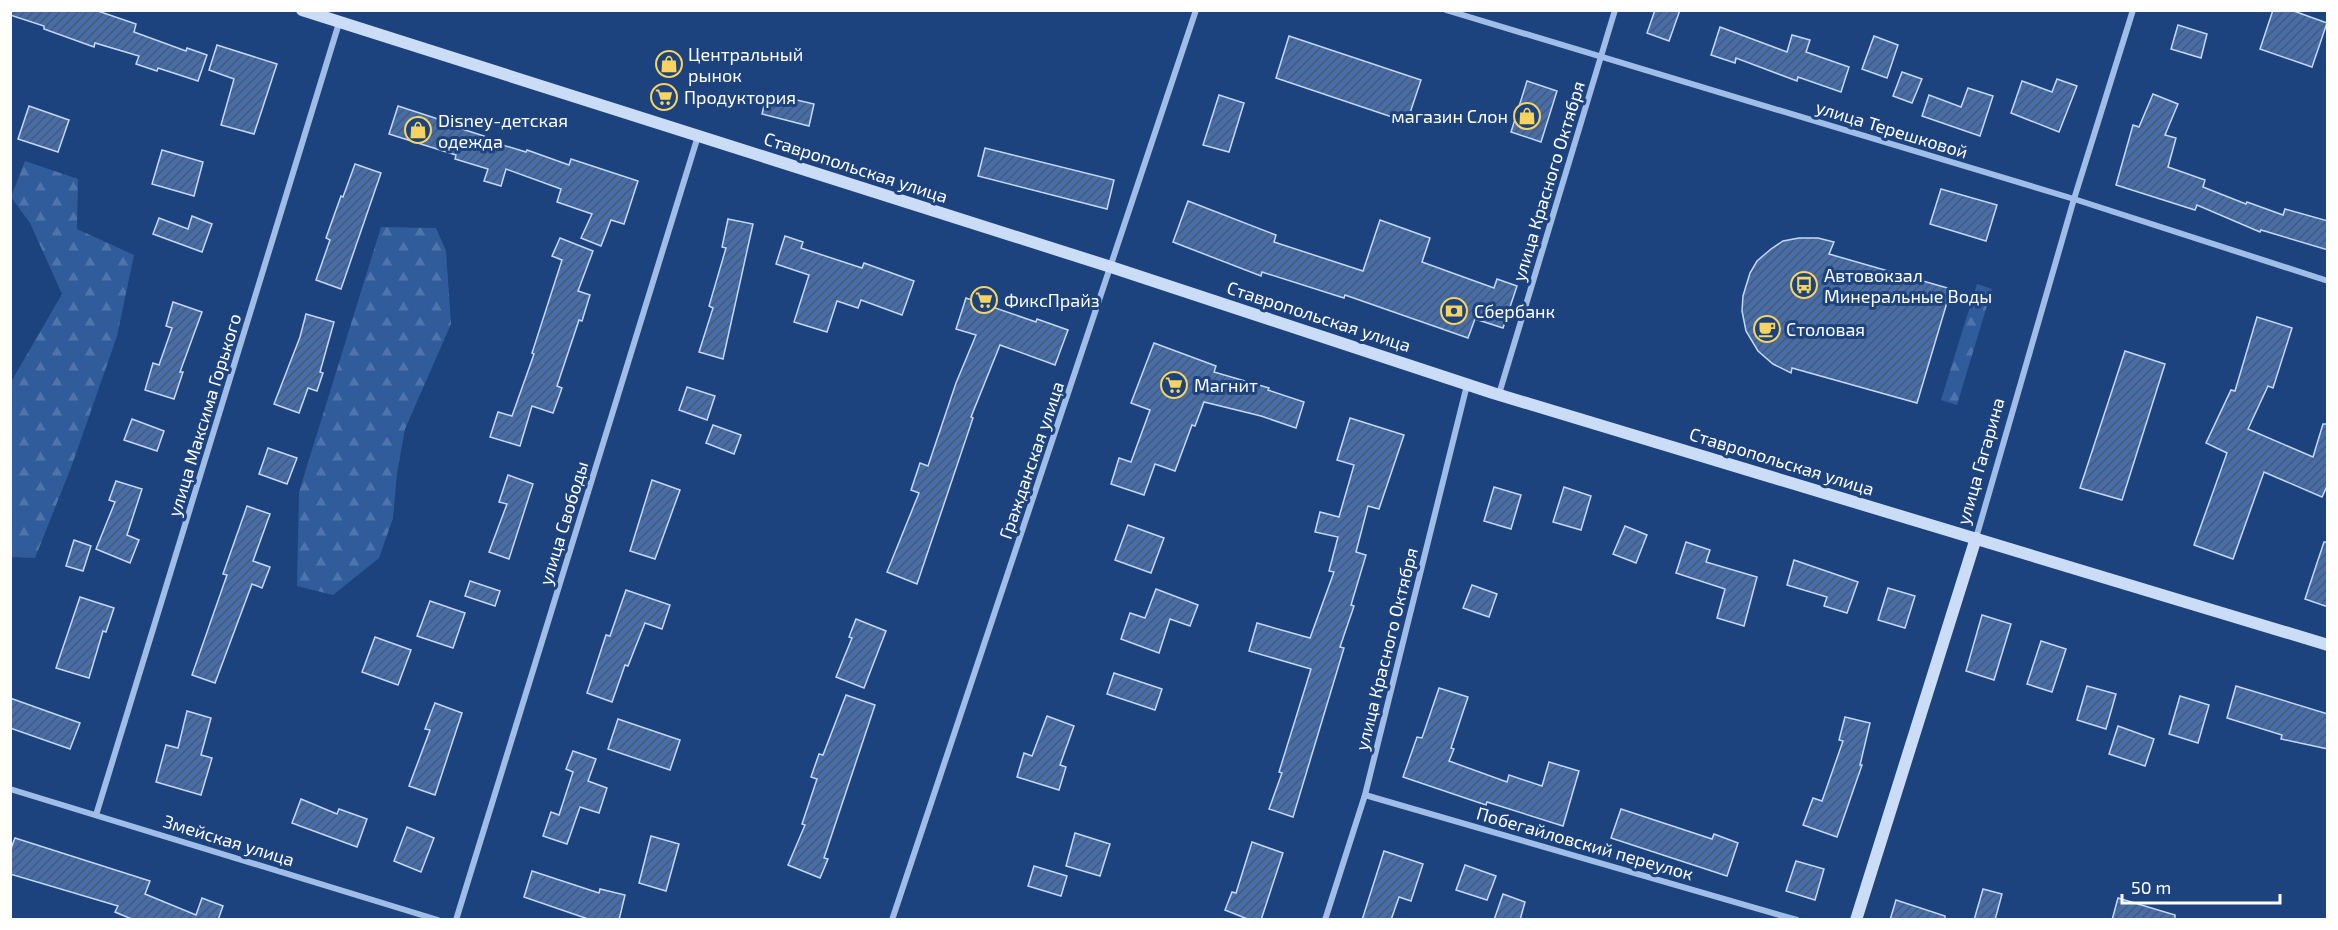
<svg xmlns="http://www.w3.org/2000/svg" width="2338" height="930" font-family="'Exo 2',sans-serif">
	<defs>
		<pattern id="forest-firs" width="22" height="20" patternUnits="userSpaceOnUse" patternTransform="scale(1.5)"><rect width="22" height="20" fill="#305c9c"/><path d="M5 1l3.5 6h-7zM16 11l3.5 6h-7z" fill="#4f74ab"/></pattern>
		<pattern id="building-hatch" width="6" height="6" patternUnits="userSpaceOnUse" patternTransform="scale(1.5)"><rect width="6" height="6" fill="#466da8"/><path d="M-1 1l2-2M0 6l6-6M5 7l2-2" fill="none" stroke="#4a5971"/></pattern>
	</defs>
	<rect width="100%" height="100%" fill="#1d437e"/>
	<g fill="url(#forest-firs)">
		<polygon points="25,161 78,179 77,229 134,255 117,336 72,465 35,558 11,557 11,382 62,294 30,223 11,197"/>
		<polygon points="381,227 436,228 446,251 451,324 405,429 397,473 393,518 379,558 333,595 297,586 299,492"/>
		<polygon points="1977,284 1992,289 1957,405 1941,400"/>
	</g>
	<g fill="url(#building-hatch)" stroke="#c4d8f6" stroke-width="1.5">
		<polygon points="10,10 95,10 136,24 134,32 186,51 187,48 207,55 198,81 158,68 157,71 136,64 139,56 95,43 94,47 44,29 44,26 10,15"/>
		<polygon points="1655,10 1680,10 1669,41 1647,33"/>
		<polygon points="2273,10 2291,10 2327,23 2312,67 2260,49"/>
		<polygon points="2178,25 2207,34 2201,58 2171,49"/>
		<polygon points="1720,27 1787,52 1792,35 1810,40 1806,52 1849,67 1841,92 1798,77 1797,81 1736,58 1735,63 1711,55"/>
		<polygon points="1289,36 1421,80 1407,122 1276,78"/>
		<polygon points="1874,36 1898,45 1887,78 1862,69"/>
		<polygon points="217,45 277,64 254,134 221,125 234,79 209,70"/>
		<polygon points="1902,72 1922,79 1912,103 1893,96"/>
		<polygon points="2057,79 2077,86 2059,132 2011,113 2022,81 2052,92"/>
		<polygon points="1527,81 1557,91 1541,142 1511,132"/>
		<polygon points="1968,88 1993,96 1980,136 1922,116 1929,95 1961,107"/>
		<polygon points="767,93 814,104 809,126 762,114"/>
		<polygon points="2153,94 2178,104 2165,135 2176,138 2168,167 2205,180 2203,187 2246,204 2247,202 2283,215 2285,209 2328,221 2328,250 2261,230 2260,232 2197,205 2195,210 2116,185 2133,125 2139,127"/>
		<polygon points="1219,95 1244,103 1229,152 1203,145"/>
		<polygon points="29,106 69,120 58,152 18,139"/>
		<polygon points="398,106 441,120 440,122 484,136 483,139 526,152 527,150 569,165 571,159 638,181 624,224 611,220 601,246 581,238 592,214 557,202 561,189 506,169 501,186 484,181 488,169 455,159 456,155 389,134"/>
		<polygon points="985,148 1114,180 1107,209 978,176"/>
		<polygon points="162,150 203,162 194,196 152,184"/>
		<polygon points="355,164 381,173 341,289 316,280 330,240 326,238 341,196 343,197"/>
		<polygon points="1941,189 1997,205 1986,241 1930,224"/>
		<polygon points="1188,201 1276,235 1274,242 1363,271 1380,220 1430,238 1422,262 1494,288 1497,279 1517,286 1503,328 1475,319 1468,338 1345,295 1344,298 1262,272 1261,276 1173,242"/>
		<polygon points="192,216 212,224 202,252 153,234 159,218 188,229"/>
		<polygon points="728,219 753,224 723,359 699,352 713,308 709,306 726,248 722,247"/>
		<polygon points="785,236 803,242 801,248 862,268 864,263 914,281 902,315 861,300 858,308 837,301 827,332 794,322 809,275 776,264"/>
		<polygon points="560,238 593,251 578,291 590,295 582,321 579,320 557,386 562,388 553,413 532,406 520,446 490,437 498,412 512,416 534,354 532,353 562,260 552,256"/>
		<polygon points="1799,238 1818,238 1834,242 1829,254 1951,289 1917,403 1792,368 1791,373 1773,364 1758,351 1746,331 1742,311 1743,296 1750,273 1757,261 1771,249 1783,241"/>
		<polygon points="966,298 1036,322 1037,319 1068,330 1055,365 1000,345 971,417 973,418 917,584 887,572 919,493 911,490 920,463 928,466 956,383 976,335 956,329"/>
		<polygon points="173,302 202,312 180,372 183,372 174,399 145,390 153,363 159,365 172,328 166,326"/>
		<polygon points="306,314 334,322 320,372 323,373 317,391 308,388 299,413 274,404 300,337"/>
		<polygon points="2257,317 2292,328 2273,388 2268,386 2248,429 2313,457 2323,424 2328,424 2328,484 2322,497 2264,472 2233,559 2194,545 2227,453 2206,443 2231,390 2235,391"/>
		<polygon points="1154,343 1216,366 1214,372 1269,388 1268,390 1304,402 1296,428 1261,416 1204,402 1195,426 1192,425 1175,471 1155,464 1144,495 1111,484 1119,458 1131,462 1150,410 1131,403"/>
		<polygon points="2125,351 2165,364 2122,500 2080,488"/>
		<polygon points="687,387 715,396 707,420 679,410"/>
		<polygon points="1350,418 1404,435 1379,509 1368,506 1356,552 1366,555 1351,605 1354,606 1340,647 1344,648 1293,817 1269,809 1282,773 1279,772 1311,669 1249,651 1257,623 1310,638 1334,572 1329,571 1338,537 1315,532 1320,512 1339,517 1354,465 1337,460"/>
		<polygon points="132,419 164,431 157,451 124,440"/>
		<polygon points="713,425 741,435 734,454 706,443"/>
		<polygon points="268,448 297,458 287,484 259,474"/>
		<polygon points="508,475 533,484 509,559 489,552 507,504 499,502"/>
		<polygon points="652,480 680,490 655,559 630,551"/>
		<polygon points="116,481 142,489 127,535 139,540 130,563 96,549 115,502 109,500"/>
		<polygon points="1494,487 1521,495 1511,529 1484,521"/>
		<polygon points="1564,487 1591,496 1581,530 1553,522"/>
		<polygon points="247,506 270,514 253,561 270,567 262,588 252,584 215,683 192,675 227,575 223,574"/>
		<polygon points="1128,525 1164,538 1151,573 1115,560"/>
		<polygon points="1625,526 1647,535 1636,563 1613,554"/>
		<polygon points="74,540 91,546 83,571 66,566"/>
		<polygon points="1686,542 1710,550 1706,562 1757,577 1744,626 1717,618 1725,589 1676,573"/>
		<polygon points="2324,542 2328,542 2328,607 2305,599"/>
		<polygon points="1794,560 1858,582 1847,613 1824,606 1827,597 1787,585"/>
		<polygon points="470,581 500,591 495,606 465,596"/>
		<polygon points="1472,585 1497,594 1489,617 1463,608"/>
		<polygon points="1888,588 1915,596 1905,628 1878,620"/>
		<polygon points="1156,589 1198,605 1190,626 1170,619 1159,653 1121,639 1130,613 1145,618"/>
		<polygon points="626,590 670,605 662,629 645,623 628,666 625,665 612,702 587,693 606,635 610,636"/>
		<polygon points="80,597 114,608 106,632 103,631 89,678 56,668"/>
		<polygon points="430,601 465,613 453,648 417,636"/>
		<polygon points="1982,615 2011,624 1994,680 1966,671"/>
		<polygon points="856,619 886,631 864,688 836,677 852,638 849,637"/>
		<polygon points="375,637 411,650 398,685 362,672"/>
		<polygon points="2041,641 2066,649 2052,692 2027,684"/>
		<polygon points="1114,673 1162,689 1155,710 1107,694"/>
		<polygon points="2087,686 2116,694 2106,729 2077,720"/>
		<polygon points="2236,686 2328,714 2328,749 2281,739 2282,735 2227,718"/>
		<polygon points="1439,688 1468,697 1451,748 1454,749 1449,761 1507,782 1509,775 1542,786 1549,762 1579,771 1563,826 1487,802 1486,805 1403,777 1417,737 1422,738"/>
		<polygon points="846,695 875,705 824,858 828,859 820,878 788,865 805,825 802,824 817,779 811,777 819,754 823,755"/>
		<polygon points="2180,696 2209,705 2198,743 2169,734"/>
		<polygon points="10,698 80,723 70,749 10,728"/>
		<polygon points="435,703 462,713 435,795 409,786 430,730 425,729"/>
		<polygon points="187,711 211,718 201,755 212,758 201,795 156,782 166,745 178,748"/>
		<polygon points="1047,716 1074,726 1060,765 1066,767 1059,790 1017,777 1024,753 1032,756"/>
		<polygon points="1845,717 1870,723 1860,765 1862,765 1837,837 1803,825 1813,798 1822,801 1843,741 1839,740"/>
		<polygon points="618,719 680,740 670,770 608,749"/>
		<polygon points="2118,726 2154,739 2145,766 2109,754"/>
		<polygon points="573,751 596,759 588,781 607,788 599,813 580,807 567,844 543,836 551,812 559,815 573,772 566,769"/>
		<polygon points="301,799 337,814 339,809 367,819 357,847 292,823"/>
		<polygon points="1621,809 1712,839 1714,834 1738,843 1727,876 1611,838"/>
		<polygon points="407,827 434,838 421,872 394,861"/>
		<polygon points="1075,833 1110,844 1100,876 1066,866"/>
		<polygon points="651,836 679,844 666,891 639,883"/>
		<polygon points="15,838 150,881 145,894 196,915 202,898 223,906 218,920 134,920 115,912 118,906 10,874 10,851"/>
		<polygon points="1252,842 1283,853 1261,920 1250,920 1225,910 1232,892 1236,893"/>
		<polygon points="1384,851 1423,864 1411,901 1399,897 1391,920 1362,920"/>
		<polygon points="1796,861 1824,869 1815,900 1786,891"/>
		<polygon points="1465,865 1496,876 1487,900 1456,890"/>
		<polygon points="1034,866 1067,876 1061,896 1028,886"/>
		<polygon points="532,871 599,893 600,889 625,895 619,920 591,920 524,897"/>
		<polygon points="1983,889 2002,894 1995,920 1974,920"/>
		<polygon points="1503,894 1525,902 1520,920 1494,920"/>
		<polygon points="2118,898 2175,915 2175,920 2112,920"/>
		<polygon points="1896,900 1945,916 1945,920 1890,920"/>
	</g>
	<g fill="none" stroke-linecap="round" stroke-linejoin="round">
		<g stroke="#a0bde8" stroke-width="6">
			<polyline points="1446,10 2074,199 2328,281"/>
			<polyline points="1499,394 1615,10"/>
			<polyline points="1976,538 2074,199 2133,10"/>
			<polyline points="10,789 438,920"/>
			<polyline points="1365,795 1797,920"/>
			<polyline points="96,815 339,23"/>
			<polyline points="456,920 698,136"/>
			<polyline points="892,920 1196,10"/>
			<polyline points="1325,920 1365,795 1467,385"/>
		</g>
		<g stroke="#cbdcf6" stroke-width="12">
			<polyline points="302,10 1111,267 1493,393 2328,645"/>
			<polyline points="1856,920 1976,538"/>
		</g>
	</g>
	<defs>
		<symbol id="shop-ring" viewBox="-11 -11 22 22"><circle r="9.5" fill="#1d437e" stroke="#f7d35f" stroke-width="1.5"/><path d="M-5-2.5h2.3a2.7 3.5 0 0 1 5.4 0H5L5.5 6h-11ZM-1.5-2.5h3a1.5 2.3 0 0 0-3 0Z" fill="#f7d35f"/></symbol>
		<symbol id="supermarket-ring" viewBox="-11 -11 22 22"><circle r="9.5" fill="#1d437e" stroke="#f7d35f" stroke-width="1.5"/><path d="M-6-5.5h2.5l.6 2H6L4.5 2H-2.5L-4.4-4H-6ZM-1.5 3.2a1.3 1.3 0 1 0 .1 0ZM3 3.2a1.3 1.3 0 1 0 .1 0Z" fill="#f7d35f"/></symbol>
		<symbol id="bus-ring" viewBox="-11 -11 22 22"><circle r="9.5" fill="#1d437e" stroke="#f7d35f" stroke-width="1.5"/><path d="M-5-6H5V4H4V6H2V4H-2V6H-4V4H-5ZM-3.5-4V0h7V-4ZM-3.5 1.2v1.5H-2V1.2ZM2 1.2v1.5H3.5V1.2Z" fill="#f7d35f"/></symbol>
		<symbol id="bank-ring" viewBox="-11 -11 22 22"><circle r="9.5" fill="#1d437e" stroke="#f7d35f" stroke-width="1.5"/><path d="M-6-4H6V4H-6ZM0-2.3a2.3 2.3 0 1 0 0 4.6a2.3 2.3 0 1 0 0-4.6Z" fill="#f7d35f"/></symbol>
		<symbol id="cafe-ring" viewBox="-11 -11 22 22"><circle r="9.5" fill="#1d437e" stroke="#f7d35f" stroke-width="1.5"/><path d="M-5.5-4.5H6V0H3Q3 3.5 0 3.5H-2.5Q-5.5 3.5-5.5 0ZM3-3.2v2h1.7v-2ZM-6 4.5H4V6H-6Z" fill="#f7d35f"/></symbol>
	</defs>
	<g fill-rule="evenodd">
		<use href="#shop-ring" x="654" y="49" width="30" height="30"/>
		<use href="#supermarket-ring" x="649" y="82" width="30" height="30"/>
		<use href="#shop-ring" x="1512" y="101" width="30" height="30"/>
		<use href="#shop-ring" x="403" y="115" width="30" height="30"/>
		<use href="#bus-ring" x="1789" y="270" width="30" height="30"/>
		<use href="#supermarket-ring" x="969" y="285" width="30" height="30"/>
		<use href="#bank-ring" x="1439" y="296" width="30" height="30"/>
		<use href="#cafe-ring" x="1752" y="314" width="30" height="30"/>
		<use href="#supermarket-ring" x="1159" y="370" width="30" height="30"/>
	</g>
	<g text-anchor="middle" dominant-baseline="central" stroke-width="6" stroke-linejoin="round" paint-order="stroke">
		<g font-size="18" fill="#fff" stroke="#1d437e" text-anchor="start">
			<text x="688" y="54">Центральный<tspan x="688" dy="21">рынок</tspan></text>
			<text x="684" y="97">Продуктория</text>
			<text x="1508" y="116" text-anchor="end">магазин Слон</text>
			<text x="438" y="120">Disney-детская<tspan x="438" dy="21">одежда</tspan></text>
			<text x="1824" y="275">Автовокзал<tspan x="1824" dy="21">Минеральные Воды</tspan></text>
			<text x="1004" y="300">ФиксПрайз</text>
			<text x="1474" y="311">Сбербанк</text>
			<text x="1786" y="329">Столовая</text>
			<text x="1194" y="385">Магнит</text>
		</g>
		<g font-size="18" fill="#fff" stroke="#1d437e">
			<text transform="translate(1892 129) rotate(17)">улица Терешковой</text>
			<text transform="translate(856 167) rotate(18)">Ставропольская улица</text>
			<text transform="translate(1548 181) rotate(-73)">улица Красного Октября</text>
			<text transform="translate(1319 316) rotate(18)">Ставропольская улица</text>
			<text transform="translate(204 415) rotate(-73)">улица Максима Горького</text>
			<text transform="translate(1031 460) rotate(-71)">Гражданская улица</text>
			<text transform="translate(1782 461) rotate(17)">Ставропольская улица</text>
			<text transform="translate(1980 461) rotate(-74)">улица Гагарина</text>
			<text transform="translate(563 523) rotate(-73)">улица Свободы</text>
			<text transform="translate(1386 649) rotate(-76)">улица Красного Октября</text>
			<text transform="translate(229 840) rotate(17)">Змейская улица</text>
			<text transform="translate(1585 843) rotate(16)">Побегайловский переулок</text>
		</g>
	</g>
	<rect width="2338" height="930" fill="none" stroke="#ffffff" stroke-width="24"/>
	<path d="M2122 894v9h158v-9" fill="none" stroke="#ffffff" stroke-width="3"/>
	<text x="2131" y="894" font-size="18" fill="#ffffff" stroke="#1d437e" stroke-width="4.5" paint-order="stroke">50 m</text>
</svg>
